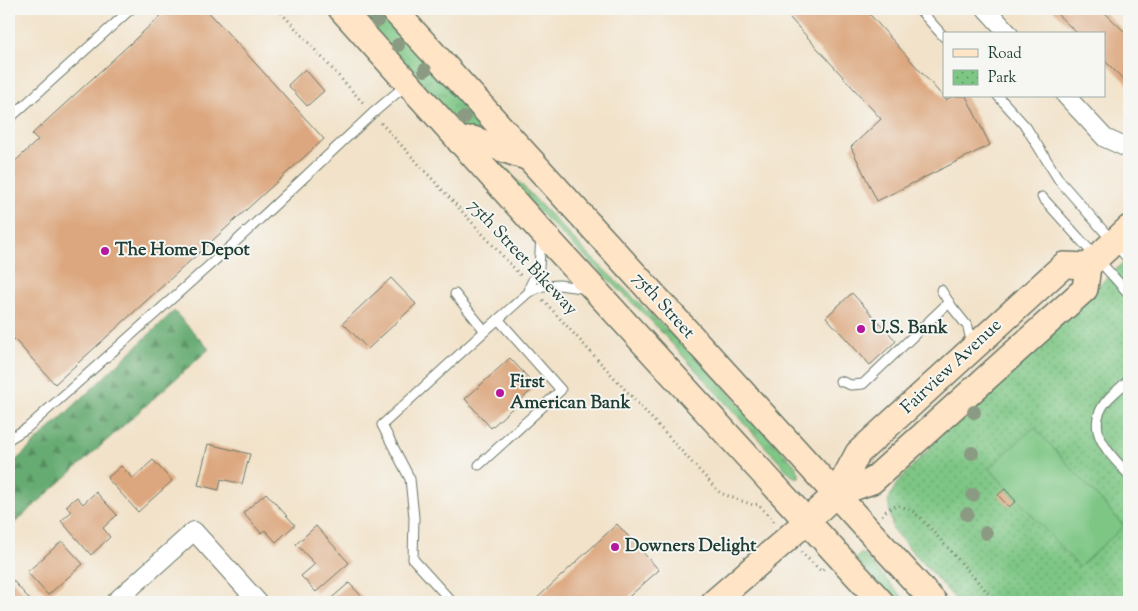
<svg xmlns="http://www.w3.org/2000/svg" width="1138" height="611" font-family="'Sorts Mill Goudy',serif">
	<defs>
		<pattern id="grass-tufts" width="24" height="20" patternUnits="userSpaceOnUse" patternTransform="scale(1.25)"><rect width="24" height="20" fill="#7dc684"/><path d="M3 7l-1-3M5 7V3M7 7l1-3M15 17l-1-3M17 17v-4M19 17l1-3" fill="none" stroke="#66a26d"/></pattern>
		<pattern id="forest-firs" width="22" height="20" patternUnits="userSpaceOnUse" patternTransform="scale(1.25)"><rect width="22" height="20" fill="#66ab72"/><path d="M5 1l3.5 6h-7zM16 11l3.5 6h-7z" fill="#538c5e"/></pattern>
		<pattern id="park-dots" width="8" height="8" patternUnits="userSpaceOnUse" patternTransform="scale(1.25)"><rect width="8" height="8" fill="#7dc684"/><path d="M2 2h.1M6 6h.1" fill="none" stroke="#66a26d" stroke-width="1.8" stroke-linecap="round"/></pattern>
	</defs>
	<rect width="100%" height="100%" fill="#f6f6f2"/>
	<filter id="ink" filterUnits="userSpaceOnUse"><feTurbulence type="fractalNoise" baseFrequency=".02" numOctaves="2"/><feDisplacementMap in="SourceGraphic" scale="10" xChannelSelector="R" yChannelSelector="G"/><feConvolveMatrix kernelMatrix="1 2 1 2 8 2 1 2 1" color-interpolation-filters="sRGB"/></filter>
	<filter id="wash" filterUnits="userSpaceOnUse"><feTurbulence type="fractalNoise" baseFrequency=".0096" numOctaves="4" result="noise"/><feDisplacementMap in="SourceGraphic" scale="20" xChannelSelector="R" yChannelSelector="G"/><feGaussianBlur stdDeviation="1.12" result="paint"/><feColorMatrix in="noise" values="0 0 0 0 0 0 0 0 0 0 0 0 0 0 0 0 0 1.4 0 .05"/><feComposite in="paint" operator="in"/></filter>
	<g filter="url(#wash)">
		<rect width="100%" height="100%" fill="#f2e2c9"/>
		<g fill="url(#grass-tufts)" stroke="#4e825c">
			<polygon points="354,9 380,9 497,136 462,128"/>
			<polygon points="483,150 491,153 591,257 706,367 794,464 799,473 799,477 796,478 791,475 652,322 540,213"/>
			<polygon points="862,553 907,602 894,602 855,559"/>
		</g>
		<polygon fill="url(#forest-firs)" stroke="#427453" points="174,311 209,349 9,528 9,467"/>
		<polygon fill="url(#park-dots)" stroke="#4e825c" points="1129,257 1129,602 958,602 893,530 888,501 891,494 897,483 948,428"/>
		<polygon fill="#7dc684" stroke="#4e825c" points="1034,427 1124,526 1079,567 989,468"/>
		<g id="blocks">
			<g fill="#dca77f">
				<polygon points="168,9 206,9 324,139 55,384 14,339 9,344 9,167 38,140 32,134"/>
				<polygon points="782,9 865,9 946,100 953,96 966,96 990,145 877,201 851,147 881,119"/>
				<polygon points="1052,9 1101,9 1129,36 1129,85 1104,60 1104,34 1078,34"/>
				<polygon points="305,69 324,91 307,106 288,85"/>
				<polygon points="391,278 416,304 368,349 343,323"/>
				<polygon points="852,293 896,341 870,365 826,317"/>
				<polygon points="510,358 536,386 491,428 465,399"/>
				<polygon points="208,444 250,454 242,484 221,479 219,490 198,485"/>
				<polygon points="153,460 172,481 138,512 107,478 121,466 133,478"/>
				<polygon points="1005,489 1016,501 1009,507 998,495"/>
				<polygon points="96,492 117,515 103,528 110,537 91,555 61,521 71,512 66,506 77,497 83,504"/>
				<polygon points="266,493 295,525 276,542 265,530 261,533 243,513"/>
				<polygon points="617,524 659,570 623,602 592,602 590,600 588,602 533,602"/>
				<polygon points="316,526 349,563 316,592 301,576 315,564 296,544"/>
				<polygon points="62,541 83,564 48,595 27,572"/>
				<polygon points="9,576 32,602 9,602"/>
				<polygon points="349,583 367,602 327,602"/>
			</g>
		</g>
	</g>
	<g filter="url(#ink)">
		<use href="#blocks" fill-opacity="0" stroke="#697768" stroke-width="1"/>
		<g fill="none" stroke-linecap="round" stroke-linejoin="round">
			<defs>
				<g id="lane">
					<polyline points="919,9 944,37"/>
					<polyline points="998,96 1026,127 1059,180 1129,260"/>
					<polyline points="9,119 131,9"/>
					<polyline points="1042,197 1129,294"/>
					<polyline points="941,290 952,307 968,327 972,346"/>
					<polyline points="529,292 530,286 539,267 541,237"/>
					<polyline points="455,294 485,331"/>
					<path d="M1129,380C1122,386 1115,392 1109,398C1081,428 1109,453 1129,475"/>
					<polyline points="840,381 851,385 863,384 949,302"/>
					<polyline points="9,439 27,428 230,247 373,113 406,85"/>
					<polyline points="479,465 561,390 498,319"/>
					<polyline points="452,602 413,559 414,517 410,479 382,425 485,331 529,292 543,286 559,285 588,289"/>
				</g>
				<g id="street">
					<polyline points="986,9 1009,34"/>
					<polyline points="1066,96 1105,138 1127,148 1129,147"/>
					<polyline points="115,602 194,531 258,602"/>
				</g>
				<g id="secondary">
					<polyline points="341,9 541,231 881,602"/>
					<polyline points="393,9 934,602"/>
					<polyline points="460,142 473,139 526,157"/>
					<polyline points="836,494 872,481 1085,289 1088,266 1129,228"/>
					<polyline points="714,602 788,538 836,494 858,453 1064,265 1088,266"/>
				</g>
			</defs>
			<use href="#lane" stroke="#697768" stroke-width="11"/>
			<use href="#street" stroke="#697768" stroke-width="20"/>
			<use href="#secondary" stroke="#697768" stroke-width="28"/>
			<g stroke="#697768" stroke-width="3" stroke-dasharray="1 4" stroke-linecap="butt">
				<polyline points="278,9 365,105"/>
				<polyline points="381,123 522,277"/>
				<polyline points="543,300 720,493 753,505 758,504 775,523"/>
				<path d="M882,515C896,499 907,507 921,518L996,602"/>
				<polyline points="801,552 821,571 824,568"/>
			</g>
			<use href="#lane" stroke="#fff" stroke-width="9"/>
			<use href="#street" stroke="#fff" stroke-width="18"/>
			<use href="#secondary" stroke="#ffe4c6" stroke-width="25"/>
		</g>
		<g fill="#8b9a82">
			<circle cx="377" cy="21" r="7"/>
			<circle cx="398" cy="45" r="7"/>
			<circle cx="425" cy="70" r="7"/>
			<circle cx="464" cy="118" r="7"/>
			<circle cx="974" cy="412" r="7"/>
			<circle cx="972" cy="453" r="7"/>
			<circle cx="973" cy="495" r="7"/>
			<circle cx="967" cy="514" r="7"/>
			<circle cx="986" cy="533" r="7"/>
		</g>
	</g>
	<g fill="#b5179e" stroke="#f6f6f2" stroke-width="2">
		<circle cx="105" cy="251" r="5"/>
		<circle cx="861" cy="329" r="5"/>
		<circle cx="500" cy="393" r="5"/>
		<circle cx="615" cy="547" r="5"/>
	</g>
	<g text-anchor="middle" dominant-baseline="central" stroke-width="4" stroke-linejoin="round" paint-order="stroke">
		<g font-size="18" font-weight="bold" fill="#1f3d34" stroke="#f6f6f2" text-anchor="start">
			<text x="115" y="251">The Home Depot</text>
			<text x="871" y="329">U.S. Bank</text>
			<text x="510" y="383">First<tspan x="510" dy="21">American Bank</tspan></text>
			<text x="625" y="547">Downers Delight</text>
		</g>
		<g font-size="18" fill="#1f3d34" stroke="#f6f6f2">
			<text transform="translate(522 258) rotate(47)">75th Street Bikeway</text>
			<text transform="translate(663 306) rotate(48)">75th Street</text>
			<text transform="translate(952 367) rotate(-43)">Fairview Avenue</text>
		</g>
	</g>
	<rect width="1138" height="611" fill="none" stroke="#f6f6f2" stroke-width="30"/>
	<rect x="943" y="32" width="162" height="65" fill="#f6f6f2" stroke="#a0aca6"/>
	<rect x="953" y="49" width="25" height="8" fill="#ffe4c6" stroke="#a0aca6"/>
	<text x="988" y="58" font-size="15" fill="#1f3d34">Road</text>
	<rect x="953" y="70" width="25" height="15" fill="url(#park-dots)" stroke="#a0aca6"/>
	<text x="988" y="82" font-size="15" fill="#1f3d34">Park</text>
</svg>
